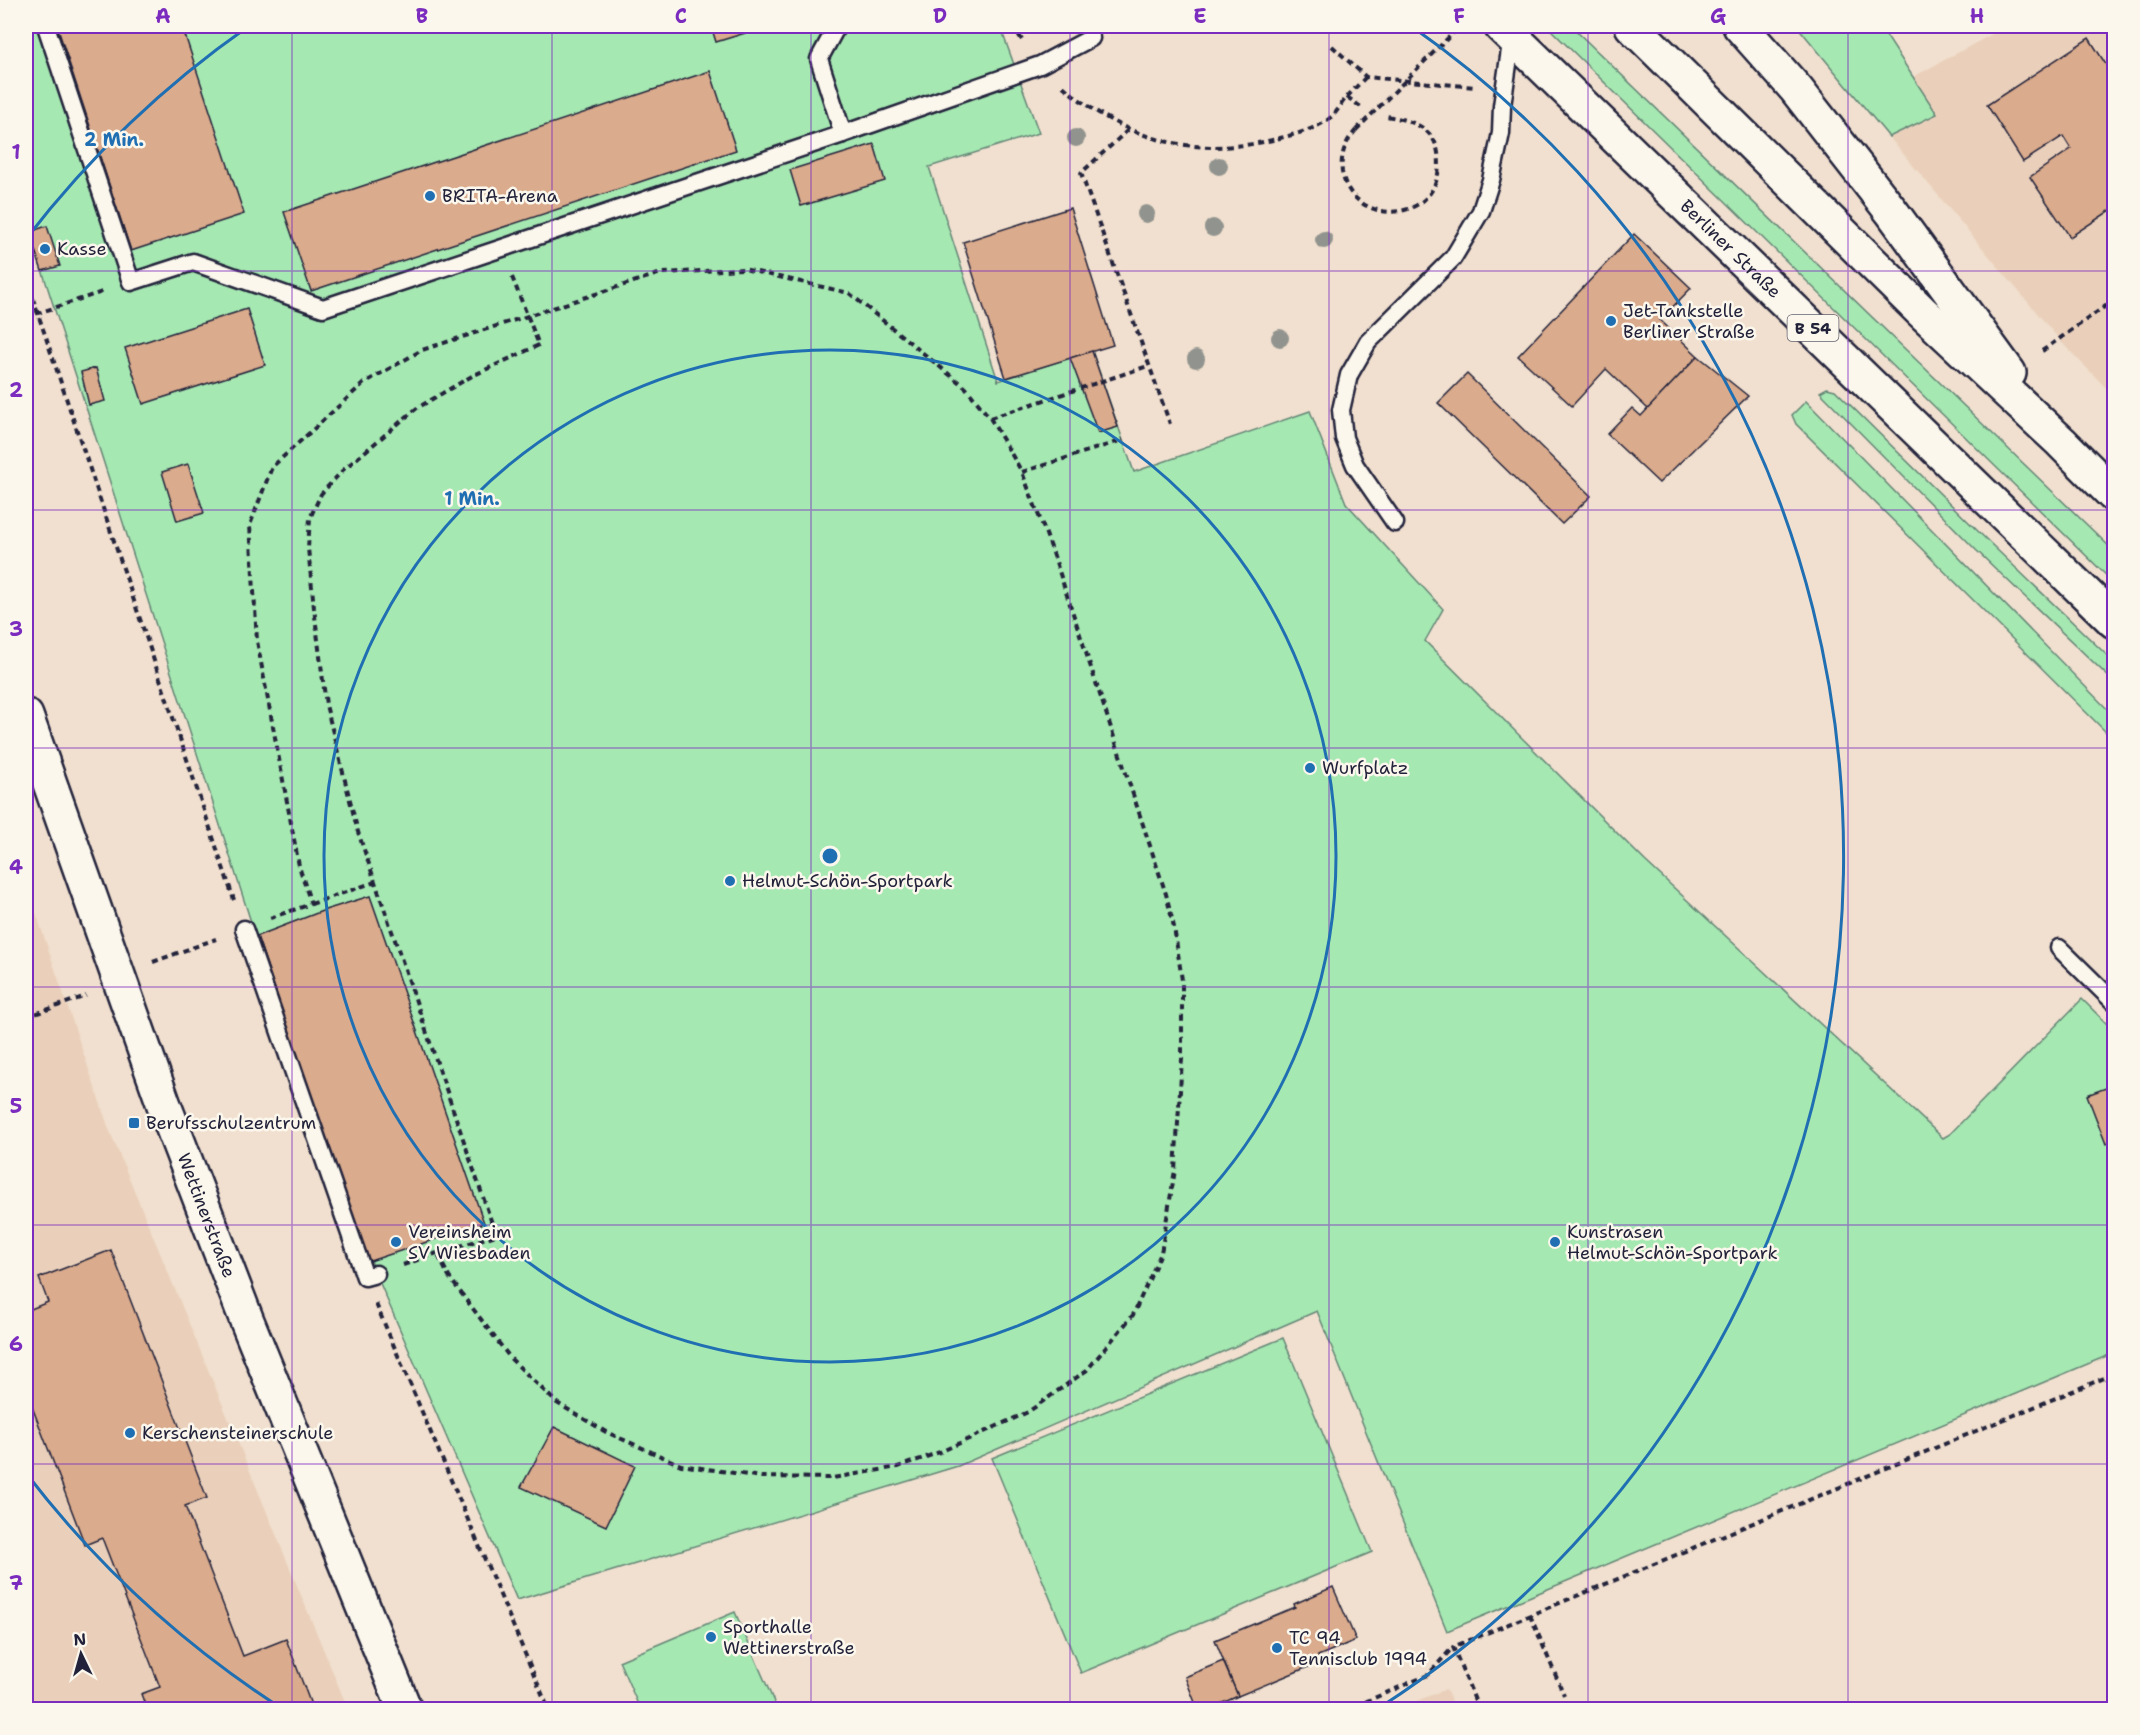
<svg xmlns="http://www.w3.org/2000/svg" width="2140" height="1735" font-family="'Shantell Sans',sans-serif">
	<rect width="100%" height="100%" fill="#f1e0cf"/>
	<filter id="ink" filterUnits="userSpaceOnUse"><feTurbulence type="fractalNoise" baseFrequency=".0167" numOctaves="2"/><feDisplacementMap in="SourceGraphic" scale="12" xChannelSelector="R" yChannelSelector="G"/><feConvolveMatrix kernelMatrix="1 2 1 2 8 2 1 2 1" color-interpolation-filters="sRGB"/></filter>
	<g filter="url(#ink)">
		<g fill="#ead0bb">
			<polygon points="2007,26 2114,26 2114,396 2063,344 1889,137 1937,114 1913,77"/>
			<polygon points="26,883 109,1129 348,1709 26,1709"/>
			<polygon points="1446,1689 1455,1709 1397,1709"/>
		</g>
		<g fill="#a6e8b2" stroke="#648576" stroke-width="1.5">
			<polygon points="26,26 1000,26 1039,133 929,167 998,381 1092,351 1134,472 1310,411 1346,503 1443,609 1425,641 1645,861 1943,1138 1950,1134 2082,999 2114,1031 2114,1353 1447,1631 1317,1311 958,1466 517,1600 376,1274 252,925 26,220"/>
			<polygon points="1547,26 1571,26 2114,551 2114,583"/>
			<polygon points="1797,26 1880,26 1937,114 1889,137"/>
			<polygon points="1827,388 1835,390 1992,545 2114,662 2114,682 1976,550 1820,392"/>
			<polygon points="1806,401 2114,716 2114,740 1796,424 1792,415"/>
			<polygon points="1283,1338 1372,1552 1081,1673 992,1458"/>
			<polygon points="735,1612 777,1709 640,1709 619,1661"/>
		</g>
		<g fill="#daab8c" stroke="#22223b" stroke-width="1.5">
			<polygon points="57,26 182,26 244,214 131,251"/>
			<polygon points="711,26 768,26 716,42"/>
			<polygon points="2089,38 2114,77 2114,208 2070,237 2030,177 2071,149 2063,136 2023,162 1987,105"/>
			<polygon points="710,71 736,150 311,291 284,212"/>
			<polygon points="874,144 885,181 801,206 790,170"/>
			<polygon points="1070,208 1113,345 1006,378 963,242"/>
			<polygon points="47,226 60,266 42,271 29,232"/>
			<polygon points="1634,234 1691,288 1660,320 1698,356 1648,409 1606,369 1572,406 1518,356"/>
			<polygon points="247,309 265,365 143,404 125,348"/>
			<polygon points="1092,351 1118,427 1098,433 1070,358"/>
			<polygon points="1698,356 1748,396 1659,483 1607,434 1632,408 1641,416"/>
			<polygon points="96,368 105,401 89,405 81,372"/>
			<polygon points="1467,374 1591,496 1562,524 1438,403"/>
			<polygon points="188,464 204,513 177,521 162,472"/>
			<polygon points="370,896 484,1223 367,1262 257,936 325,910"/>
			<polygon points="2114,1085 2114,1141 2106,1144 2087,1095"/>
			<polygon points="111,1250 207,1498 185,1506 243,1656 286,1639 313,1710 147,1710 141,1694 160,1687 102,1538 85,1545 26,1391 26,1311 48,1302 39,1278"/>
			<polygon points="554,1427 635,1466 606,1526 521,1487"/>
			<polygon points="1333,1587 1356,1640 1318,1656 1320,1662 1238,1696 1215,1640 1295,1607 1294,1604"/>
			<polygon points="1223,1661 1238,1696 1207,1710 1198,1710 1185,1677"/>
			<polygon points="26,1688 33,1710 26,1710"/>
		</g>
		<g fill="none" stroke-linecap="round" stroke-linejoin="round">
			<defs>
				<g id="service">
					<polyline points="46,26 131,282 193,262 323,308 843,134 1040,65 1091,38"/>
					<polyline points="837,26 819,59 843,134"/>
					<polyline points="1395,523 1355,465 1344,438 1341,410 1349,375 1368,342 1453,258 1481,211 1491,180 1501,133 1502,106 1512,36"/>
					<polyline points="244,929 365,1277 376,1274"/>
					<polyline points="2059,948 2114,1002"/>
				</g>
				<g id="minor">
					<path id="s1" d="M26,716L164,1105L247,1321L405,1710"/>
				</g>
				<g id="primary">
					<path id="s2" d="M1501,26L2114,621"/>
					<polyline points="1632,26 1921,311 2061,442 2114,495"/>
					<polyline points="1740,26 1796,89 1892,212 2009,373"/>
				</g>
			</defs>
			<use href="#service" stroke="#22223b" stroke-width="21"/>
			<use href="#minor" stroke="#22223b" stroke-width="38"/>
			<use href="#primary" stroke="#22223b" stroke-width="38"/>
			<g stroke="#22223b" stroke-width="4" stroke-dasharray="6 4.5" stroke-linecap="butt">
				<polyline points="1013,26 1022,40"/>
				<polyline points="1332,46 1366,77 1475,87"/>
				<path d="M1063,86C1125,141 1198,160 1280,138C1297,134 1316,129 1330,118C1337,113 1341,103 1347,97C1353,90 1360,83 1366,77"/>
				<polyline points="1347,97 1364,109"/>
				<polyline points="1128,130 1081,173 1170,424"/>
				<path d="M1356,130C1353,134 1348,139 1346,145C1342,153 1341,163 1342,172C1353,231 1449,224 1438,153C1434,126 1409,120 1386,116"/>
				<polyline points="512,277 539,345 472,376 417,408 343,470 321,494 310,518 308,548 314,608 326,705 358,832 496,1235 437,1253 449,1277 511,1359 557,1403 606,1432 681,1465 761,1477 832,1478 898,1467 940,1452 1028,1412 1087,1370 1133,1315 1161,1253 1175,1170 1182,1059 1182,980 1174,927 1166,894 1052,550 1022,472"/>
				<polyline points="26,278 234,900"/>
				<polyline points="26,317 102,292"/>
				<polyline points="2042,351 2114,300"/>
				<polyline points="990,418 1148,366"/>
				<polyline points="311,904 375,882"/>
				<polyline points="270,918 311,904 299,866 257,641 250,525 272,467 364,383 422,350 661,273 744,269 849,293 966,388 990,418 1022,472 1123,440"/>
				<polyline points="153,962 216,939"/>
				<polyline points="26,1017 86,996"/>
				<polyline points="403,1265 437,1253"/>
				<polyline points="376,1304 549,1710"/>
				<polyline points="1530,1615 1564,1695"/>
				<polyline points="1346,1710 1428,1675 1453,1647"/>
				<polyline points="1479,1710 1453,1647 2114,1374"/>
			</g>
			<use href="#service" stroke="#fbf7ec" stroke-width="16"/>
			<use href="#minor" stroke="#fbf7ec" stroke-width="33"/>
			<use href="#primary" stroke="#fbf7ec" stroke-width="33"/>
			<polyline stroke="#22223b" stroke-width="4" stroke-dasharray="6 4.5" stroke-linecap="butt" points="1356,130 1460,26"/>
		</g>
		<g fill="#91938e">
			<circle cx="1076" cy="138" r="9"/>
			<circle cx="1219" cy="166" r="9"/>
			<circle cx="1146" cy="214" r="9"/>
			<circle cx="1213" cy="228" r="9"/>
			<circle cx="1324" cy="240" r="9"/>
			<circle cx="1280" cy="338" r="9"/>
			<circle cx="1196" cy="359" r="9"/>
		</g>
	</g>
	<path fill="none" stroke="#7b2cbf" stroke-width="1.5" stroke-opacity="0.55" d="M292,26V1710M552,26V1710M811,26V1710M1070,26V1710M1329,26V1710M1588,26V1710M1848,26V1710M26,271H2114M26,510H2114M26,748H2114M26,987H2114M26,1225H2114M26,1464H2114"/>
	<g fill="none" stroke="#1f6fb2" stroke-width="3">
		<circle cx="830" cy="856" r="506"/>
		<path d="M278 1706A1013 1013 0 0 1 26 1473M26 239A1013 1013 0 0 1 249 26M1411 26A1013 1013 0 0 1 1382 1706"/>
	</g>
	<g fill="#1f6fb2" stroke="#fbf7ec" stroke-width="2">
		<circle cx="430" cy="196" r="6"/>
		<circle cx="45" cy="249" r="6"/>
		<circle cx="1611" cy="321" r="6"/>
		<circle cx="1310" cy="768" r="6"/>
		<circle cx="730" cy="881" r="6"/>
		<rect x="128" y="1117" width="12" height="12" rx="3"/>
		<circle cx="396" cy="1242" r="6"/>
		<circle cx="1555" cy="1242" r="6"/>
		<circle cx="130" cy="1433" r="6"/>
		<circle cx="711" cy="1637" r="6"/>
		<circle cx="1277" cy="1648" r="6"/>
	</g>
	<g text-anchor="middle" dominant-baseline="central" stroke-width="5" stroke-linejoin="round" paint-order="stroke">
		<rect fill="#fbf7ec" stroke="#636270" stroke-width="1.5" x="1787.5" y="315" width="51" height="26" rx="4.5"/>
		<g font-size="16" font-weight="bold" fill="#22223b">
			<text x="1813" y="328">B 54</text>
		</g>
		<g font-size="18" fill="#22223b" stroke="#fbf7ec" text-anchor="start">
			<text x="442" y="196">BRITA-Arena</text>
			<text x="57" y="249">Kasse</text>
			<text x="1623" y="311">Jet-Tankstelle<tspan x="1623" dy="21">Berliner Straße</tspan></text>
			<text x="1322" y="768">Wurfplatz</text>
			<text x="742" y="881">Helmut-Schön-Sportpark</text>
			<text x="146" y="1123">Berufsschulzentrum</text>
			<text x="408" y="1232">Vereinsheim<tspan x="408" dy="21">SV Wiesbaden</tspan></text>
			<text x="1567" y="1232">Kunstrasen<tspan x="1567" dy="21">Helmut-Schön-Sportpark</tspan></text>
			<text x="142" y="1433">Kerschensteinerschule</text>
			<text x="723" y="1627">Sporthalle<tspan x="723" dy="21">Wettinerstraße</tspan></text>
			<text x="1289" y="1638">TC 94<tspan x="1289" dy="21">Tennisclub 1994</tspan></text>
		</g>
		<g font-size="18" fill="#22223b" stroke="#fbf7ec">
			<text stroke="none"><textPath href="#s2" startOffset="320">Berliner Straße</textPath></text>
			<text stroke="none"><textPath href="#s1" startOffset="531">Wettinerstraße</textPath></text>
		</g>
	</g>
	<circle cx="830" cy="856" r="9" fill="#1f6fb2" stroke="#fbf7ec" stroke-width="3"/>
	<g font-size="18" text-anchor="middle" font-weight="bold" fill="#1f6fb2" stroke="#fbf7ec" stroke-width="5" stroke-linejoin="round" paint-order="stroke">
		<text x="114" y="146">2 Min.</text>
		<text x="472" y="505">1 Min.</text>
	</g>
	<rect width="2140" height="1735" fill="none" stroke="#fbf7ec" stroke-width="66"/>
	<g transform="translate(81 1654) rotate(355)" stroke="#fbf7ec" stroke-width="4.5" paint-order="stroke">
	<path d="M0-4.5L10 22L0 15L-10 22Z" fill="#22223b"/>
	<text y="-9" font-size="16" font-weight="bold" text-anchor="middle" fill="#22223b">N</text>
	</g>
	<rect x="33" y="33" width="2074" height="1669" fill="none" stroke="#7b2cbf" stroke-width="2"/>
	<g font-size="20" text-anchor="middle" font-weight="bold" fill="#7b2cbf">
		<text x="163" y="23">A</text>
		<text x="422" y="23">B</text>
		<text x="681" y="23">C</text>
		<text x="940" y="23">D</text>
		<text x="1200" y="23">E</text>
		<text x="1459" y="23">F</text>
		<text x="1718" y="23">G</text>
		<text x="1977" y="23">H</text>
		<text x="16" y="159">1</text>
		<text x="16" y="397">2</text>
		<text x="16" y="636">3</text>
		<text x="16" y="874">4</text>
		<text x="16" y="1113">5</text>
		<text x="16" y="1351">6</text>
		<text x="16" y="1590">7</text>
	</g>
</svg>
